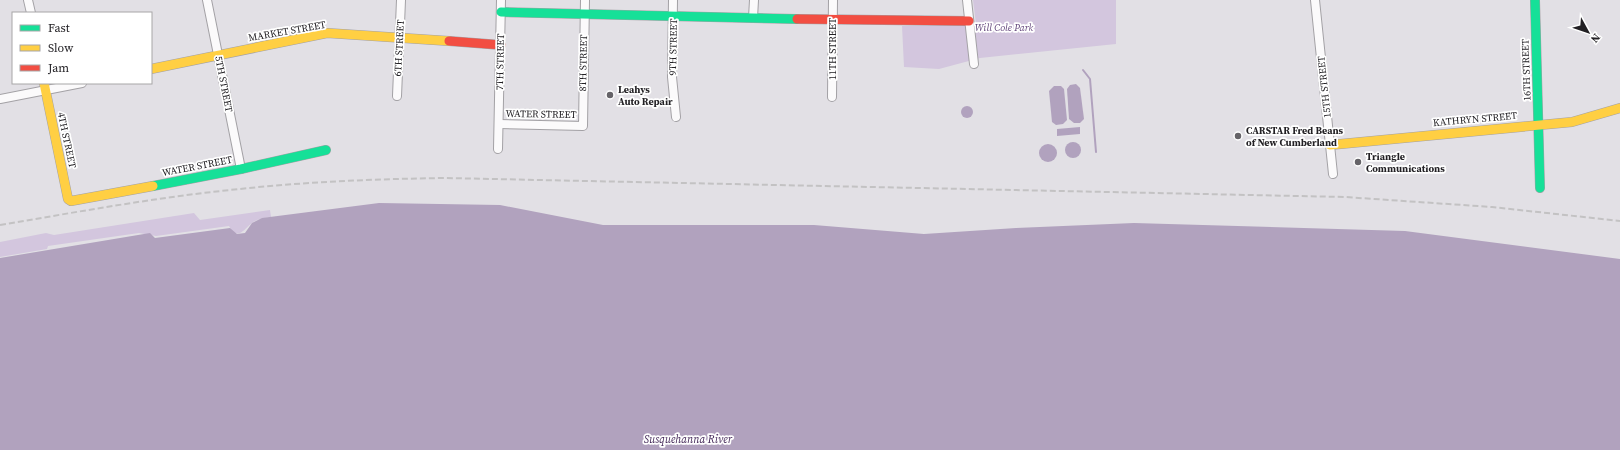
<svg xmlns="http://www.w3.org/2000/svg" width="1620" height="450" font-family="'Source Serif 4',serif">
	<rect width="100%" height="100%" fill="#e2e0e5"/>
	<g fill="#d3c6de">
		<polygon points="973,0 1116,0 1116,44 980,58 939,69 904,67 902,26 976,24"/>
		<path d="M270,210L271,217C264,218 257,219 252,223C243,230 238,241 229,226L156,236L139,233L48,246L47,249L0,257V242L46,233L54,235L194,213L200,220Z"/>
	</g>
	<g fill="#b1a2be">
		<polygon points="1076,84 1080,88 1084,119 1080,123 1074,123 1069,119 1067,89 1070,85"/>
		<polygon points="1054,86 1061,86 1064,89 1067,120 1063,124 1056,125 1052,122 1049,91"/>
		<circle cx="967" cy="112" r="6"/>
		<polygon points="1080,127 1080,134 1057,136 1057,129"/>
		<circle cx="1073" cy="150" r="8"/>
		<circle cx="1048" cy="153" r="9"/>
		<polygon points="379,203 500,205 603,225 814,225 924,234 1016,228 1134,223 1405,231 1620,259 1620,450 0,450 0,258 150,233 155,238 230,228 237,234 245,233 252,223 262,218"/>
	</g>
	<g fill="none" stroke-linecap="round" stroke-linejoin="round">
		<polyline stroke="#b1a2be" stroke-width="2" points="1083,70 1090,79 1096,152"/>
		<defs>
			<g id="street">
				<polyline points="28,0 31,13"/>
				<polyline points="207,0 241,169"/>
				<polyline points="673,0 672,77 676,117"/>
				<polyline points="967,0 974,64"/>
				<polyline points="1315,0 1333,174"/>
				<polyline points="753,18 754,0"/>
				<polyline points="397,96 401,0"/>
				<polyline points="832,97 833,0"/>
				<polyline points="0,99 82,83"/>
				<polyline points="499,124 583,126 585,0"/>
				<polyline points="498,149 501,0"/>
			</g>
			<g id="fast">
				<polyline points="1535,0 1540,188"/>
				<polyline points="501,12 797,19"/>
				<polyline points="153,186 241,169 326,150"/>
			</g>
			<g id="slow">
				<polyline points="151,69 327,33 449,41"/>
				<polyline points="44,83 68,199 71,201 153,186"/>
				<polyline points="1330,145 1572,122 1620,108"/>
			</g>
			<g id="jam">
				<polyline points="797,19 969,21"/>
				<polyline points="449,41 501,45"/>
			</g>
		</defs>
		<use href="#street" stroke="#a3a1a5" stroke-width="10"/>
		<use href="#fast" stroke="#a3a1a5" stroke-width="10"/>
		<use href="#slow" stroke="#a3a1a5" stroke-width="10"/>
		<use href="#jam" stroke="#a3a1a5" stroke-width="10"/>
		<use href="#street" stroke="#fbfafb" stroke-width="8"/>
		<use href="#fast" stroke="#16e098" stroke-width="9"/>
		<use href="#slow" stroke="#ffcf43" stroke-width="9"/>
		<use href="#jam" stroke="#f24e42" stroke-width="9"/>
		<path stroke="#c3c2c3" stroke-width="2" stroke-dasharray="6 3" stroke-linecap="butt" d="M0,225C77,212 153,198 230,190C302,182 373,179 445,178L1345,197L1492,207L1620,221"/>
	</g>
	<g fill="#656368" stroke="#fff" stroke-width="1.5">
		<circle cx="610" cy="95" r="4"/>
		<circle cx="1238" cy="136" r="4"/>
		<circle cx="1358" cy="162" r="4"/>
	</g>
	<g text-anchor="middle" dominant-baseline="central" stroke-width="3.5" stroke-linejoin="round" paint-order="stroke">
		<g font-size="10" font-style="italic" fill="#65487d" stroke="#fff">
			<text x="1004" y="27">Will Cole Park</text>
		</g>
		<g font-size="10" fill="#222024" stroke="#fff">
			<text transform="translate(287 31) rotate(-10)">MARKET STREET</text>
			<text transform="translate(673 47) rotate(-89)">9TH STREET</text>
			<text transform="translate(399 48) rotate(-87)">6TH STREET</text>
			<text transform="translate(832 49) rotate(-90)">11TH STREET</text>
			<text transform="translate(500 62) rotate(-89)">7TH STREET</text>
			<text transform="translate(583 63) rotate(-89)">8TH STREET</text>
			<text transform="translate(1526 70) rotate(-92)">16TH STREET</text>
			<text transform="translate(224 84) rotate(79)">5TH STREET</text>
			<text transform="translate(1324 87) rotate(-96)">15TH STREET</text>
			<text transform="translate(541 114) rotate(1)">WATER STREET</text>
			<text transform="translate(1475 119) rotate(-5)">KATHRYN STREET</text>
			<text transform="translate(67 140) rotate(78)">4TH STREET</text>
			<text transform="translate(197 166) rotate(-11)">WATER STREET</text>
		</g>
		<g font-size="10" font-weight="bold" fill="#222024" stroke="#fff" text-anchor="start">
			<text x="618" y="89">Leahys<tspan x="618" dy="12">Auto Repair</tspan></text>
			<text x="1246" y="130">CARSTAR Fred Beans<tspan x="1246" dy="12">of New Cumberland</tspan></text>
			<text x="1366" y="156">Triangle<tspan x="1366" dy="12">Communications</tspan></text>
		</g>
		<g font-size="11" font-style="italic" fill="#412556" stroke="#fff">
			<text x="688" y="439">Susquehanna River</text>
		</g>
	</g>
	<rect x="12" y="12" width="140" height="72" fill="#ffffff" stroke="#a7a6a7"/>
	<rect x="20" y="25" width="20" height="6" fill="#16e098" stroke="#a7a6a7"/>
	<text x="48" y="32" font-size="12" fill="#222024">Fast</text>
	<rect x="20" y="45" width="20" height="6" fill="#ffcf43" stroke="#a7a6a7"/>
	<text x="48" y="52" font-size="12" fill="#222024">Slow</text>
	<rect x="20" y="65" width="20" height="6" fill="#f24e42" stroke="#a7a6a7"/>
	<text x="48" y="72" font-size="12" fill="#222024">Jam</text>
	<g transform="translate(1588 32) rotate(130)" stroke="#ffffff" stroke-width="3" paint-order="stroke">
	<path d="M0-3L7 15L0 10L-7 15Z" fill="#222024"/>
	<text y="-6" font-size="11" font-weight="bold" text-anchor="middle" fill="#222024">N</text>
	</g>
</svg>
